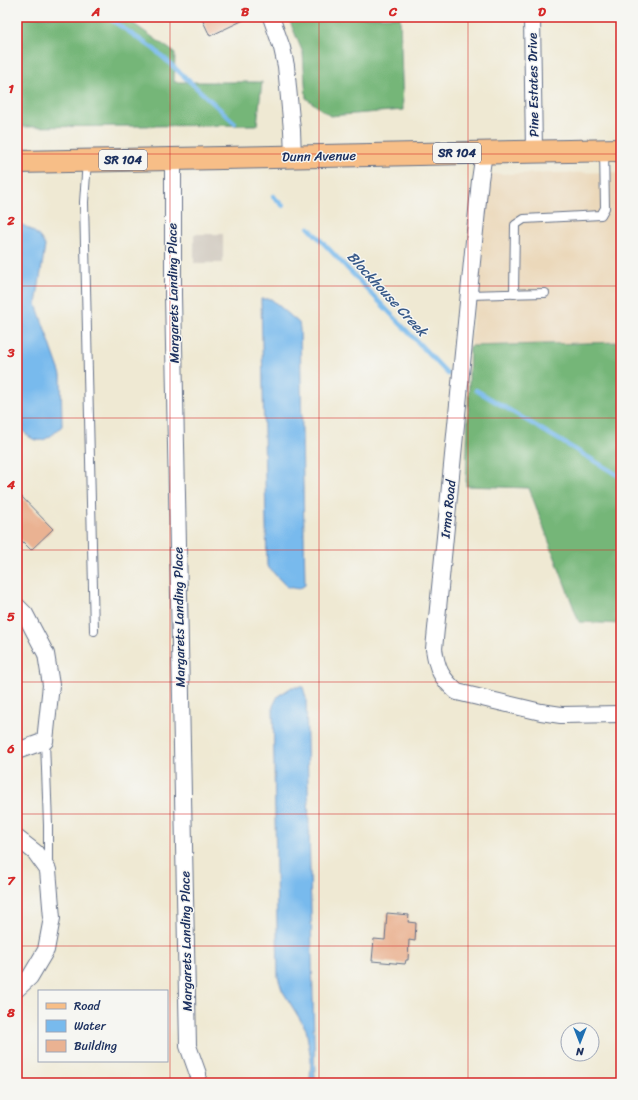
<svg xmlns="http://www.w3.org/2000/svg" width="638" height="1100" font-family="Sriracha,sans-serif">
	<rect width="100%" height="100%" fill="#f6f6f2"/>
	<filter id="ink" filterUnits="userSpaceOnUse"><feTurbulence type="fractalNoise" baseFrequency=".025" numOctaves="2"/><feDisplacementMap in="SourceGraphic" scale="8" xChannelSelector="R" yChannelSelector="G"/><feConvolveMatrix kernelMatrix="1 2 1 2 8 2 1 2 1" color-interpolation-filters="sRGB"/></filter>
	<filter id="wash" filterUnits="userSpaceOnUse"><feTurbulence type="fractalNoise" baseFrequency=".012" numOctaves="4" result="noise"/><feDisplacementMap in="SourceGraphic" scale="16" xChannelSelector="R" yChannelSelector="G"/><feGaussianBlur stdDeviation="0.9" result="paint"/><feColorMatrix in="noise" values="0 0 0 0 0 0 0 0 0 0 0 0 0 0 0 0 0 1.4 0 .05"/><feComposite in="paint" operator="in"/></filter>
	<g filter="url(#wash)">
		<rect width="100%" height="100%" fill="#efe9d3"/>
		<polygon fill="#ebd8ba" points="621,172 621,342 470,346 489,174"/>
		<rect fill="#cbc3b8" x="194" y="234" width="29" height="29"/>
		<g fill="#74b678" stroke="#48726b">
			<polygon points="17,17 124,17 175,53 174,82 262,82 257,125 17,127"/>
			<polygon points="288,17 400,17 403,110 330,116 306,98 303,53"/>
			<polygon points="621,342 621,624 579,622 529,488 466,486 470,346"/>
		</g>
		<g fill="#78baed" stroke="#4a74a6">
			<path d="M17,223C29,227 40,234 45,246L36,304L61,375L62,426C43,445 34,446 17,424Z"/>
			<polygon points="261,299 271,299 299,323 300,329 305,585 299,589 287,587 267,566"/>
			<polygon points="292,687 303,687 306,698 315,1083 310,1083 311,1059 306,1029 282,990 278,977 273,706 278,696"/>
		</g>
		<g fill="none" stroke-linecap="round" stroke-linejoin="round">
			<g stroke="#78baed" stroke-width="4.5">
				<polyline points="107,17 154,49 235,123"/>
				<polyline points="273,196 283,206"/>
				<polyline points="309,228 448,374"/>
				<polyline points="476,390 621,477"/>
			</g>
		</g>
		<g id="blocks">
			<g fill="#eab292">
				<polygon points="201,17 250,17 210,36"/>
				<polygon points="17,492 53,529 31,550 17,536"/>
				<polygon points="387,913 409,915 408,922 416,923 415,941 409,940 408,960 406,960 405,964 372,961 374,939 385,940"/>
			</g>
		</g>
	</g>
	<g filter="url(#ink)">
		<use href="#blocks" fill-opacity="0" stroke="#657087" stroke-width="1"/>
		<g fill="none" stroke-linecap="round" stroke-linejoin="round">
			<defs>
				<g id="service">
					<polyline points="87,161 84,202 94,631"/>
					<polyline points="514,294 515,225 524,219 601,215 605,208 604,151"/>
					<polyline points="469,295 545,293"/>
					<polyline points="45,741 48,825 48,866"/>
				</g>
				<g id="minor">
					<polyline points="271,17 282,48 286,66 292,130 293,157"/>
					<polyline points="532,17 534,152"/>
					<path d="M484,153L480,180L434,649C437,669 441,678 457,692L541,712L561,715L621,714"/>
					<polyline points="173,159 173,295 188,1046 198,1074"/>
					<polyline points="17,606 25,614 46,654 51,685 45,741 17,751"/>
					<polyline points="17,838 35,852 48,870 52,918 46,950 30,977 17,989"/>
				</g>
				<polyline id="primary" points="17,162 621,150"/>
			</defs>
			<use href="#service" stroke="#657087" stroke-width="10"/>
			<use href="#minor" stroke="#657087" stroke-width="18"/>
			<use href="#primary" stroke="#657087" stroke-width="24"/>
			<use href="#service" stroke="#fff" stroke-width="8"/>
			<use href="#minor" stroke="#fff" stroke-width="16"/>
			<use href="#primary" stroke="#f7be87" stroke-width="22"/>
		</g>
	</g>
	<path fill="none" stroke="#d62828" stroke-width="1" stroke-opacity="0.55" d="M170,17V1083M319,17V1083M468,17V1083M17,154H621M17,286H621M17,418H621M17,550H621M17,682H621M17,814H621M17,946H621"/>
	<g text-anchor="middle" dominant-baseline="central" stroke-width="3" stroke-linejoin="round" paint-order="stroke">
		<g fill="#f6f6f2" stroke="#5d6b8a" stroke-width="1">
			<rect x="433" y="143" width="48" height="20" rx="3"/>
			<rect x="99" y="150" width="48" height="20" rx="3"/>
		</g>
		<g font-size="12" font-weight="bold" fill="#1b2f5e">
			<text x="457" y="153">SR 104</text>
			<text x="123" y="160">SR 104</text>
		</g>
		<g font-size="13" fill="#1b2f5e" stroke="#f6f6f2">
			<text transform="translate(533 85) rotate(-91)">Pine Estates Drive</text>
			<text transform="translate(319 156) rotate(-1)">Dunn Avenue</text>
			<text transform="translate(173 293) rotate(-91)">Margarets Landing Place</text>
			<text transform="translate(448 509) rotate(-84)">Irma Road</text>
			<text transform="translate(179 617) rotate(-91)">Margarets Landing Place</text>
			<text transform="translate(186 941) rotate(-91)">Margarets Landing Place</text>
		</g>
		<g font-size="14" font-style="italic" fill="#375989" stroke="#f6f6f2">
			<text transform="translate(387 294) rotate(47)">Blockhouse Creek</text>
		</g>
	</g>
	<rect width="638" height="1100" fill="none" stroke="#f6f6f2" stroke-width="44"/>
	<rect x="38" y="990" width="130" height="72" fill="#f6f6f2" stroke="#9ea6b7"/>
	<rect x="46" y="1003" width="20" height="6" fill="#f7be87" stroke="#9ea6b7"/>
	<text x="74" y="1010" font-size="12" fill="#1b2f5e">Road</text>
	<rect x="46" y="1020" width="20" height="12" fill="#78baed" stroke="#9ea6b7"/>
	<text x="74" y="1030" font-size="12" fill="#1b2f5e">Water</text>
	<rect x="46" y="1040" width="20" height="12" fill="#eab292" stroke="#9ea6b7"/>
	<text x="74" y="1050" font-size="12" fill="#1b2f5e">Building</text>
	<g transform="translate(580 1042) rotate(180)"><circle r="19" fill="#f6f6f2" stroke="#9ea6b7"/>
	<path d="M0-3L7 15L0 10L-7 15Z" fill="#1f6fb2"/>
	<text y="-6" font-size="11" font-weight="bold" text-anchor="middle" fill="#1b2f5e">N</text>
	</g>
	<rect x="22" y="22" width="594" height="1056" fill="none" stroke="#d62828" stroke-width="1.5"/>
	<g font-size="13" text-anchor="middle" font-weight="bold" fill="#d62828">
		<text x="96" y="16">A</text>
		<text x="245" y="16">B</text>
		<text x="393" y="16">C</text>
		<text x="542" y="16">D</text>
		<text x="11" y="93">1</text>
		<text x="11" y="225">2</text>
		<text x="11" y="357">3</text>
		<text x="11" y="489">4</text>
		<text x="11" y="621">5</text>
		<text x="11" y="753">6</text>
		<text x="11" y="885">7</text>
		<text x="11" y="1017">8</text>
	</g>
</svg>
